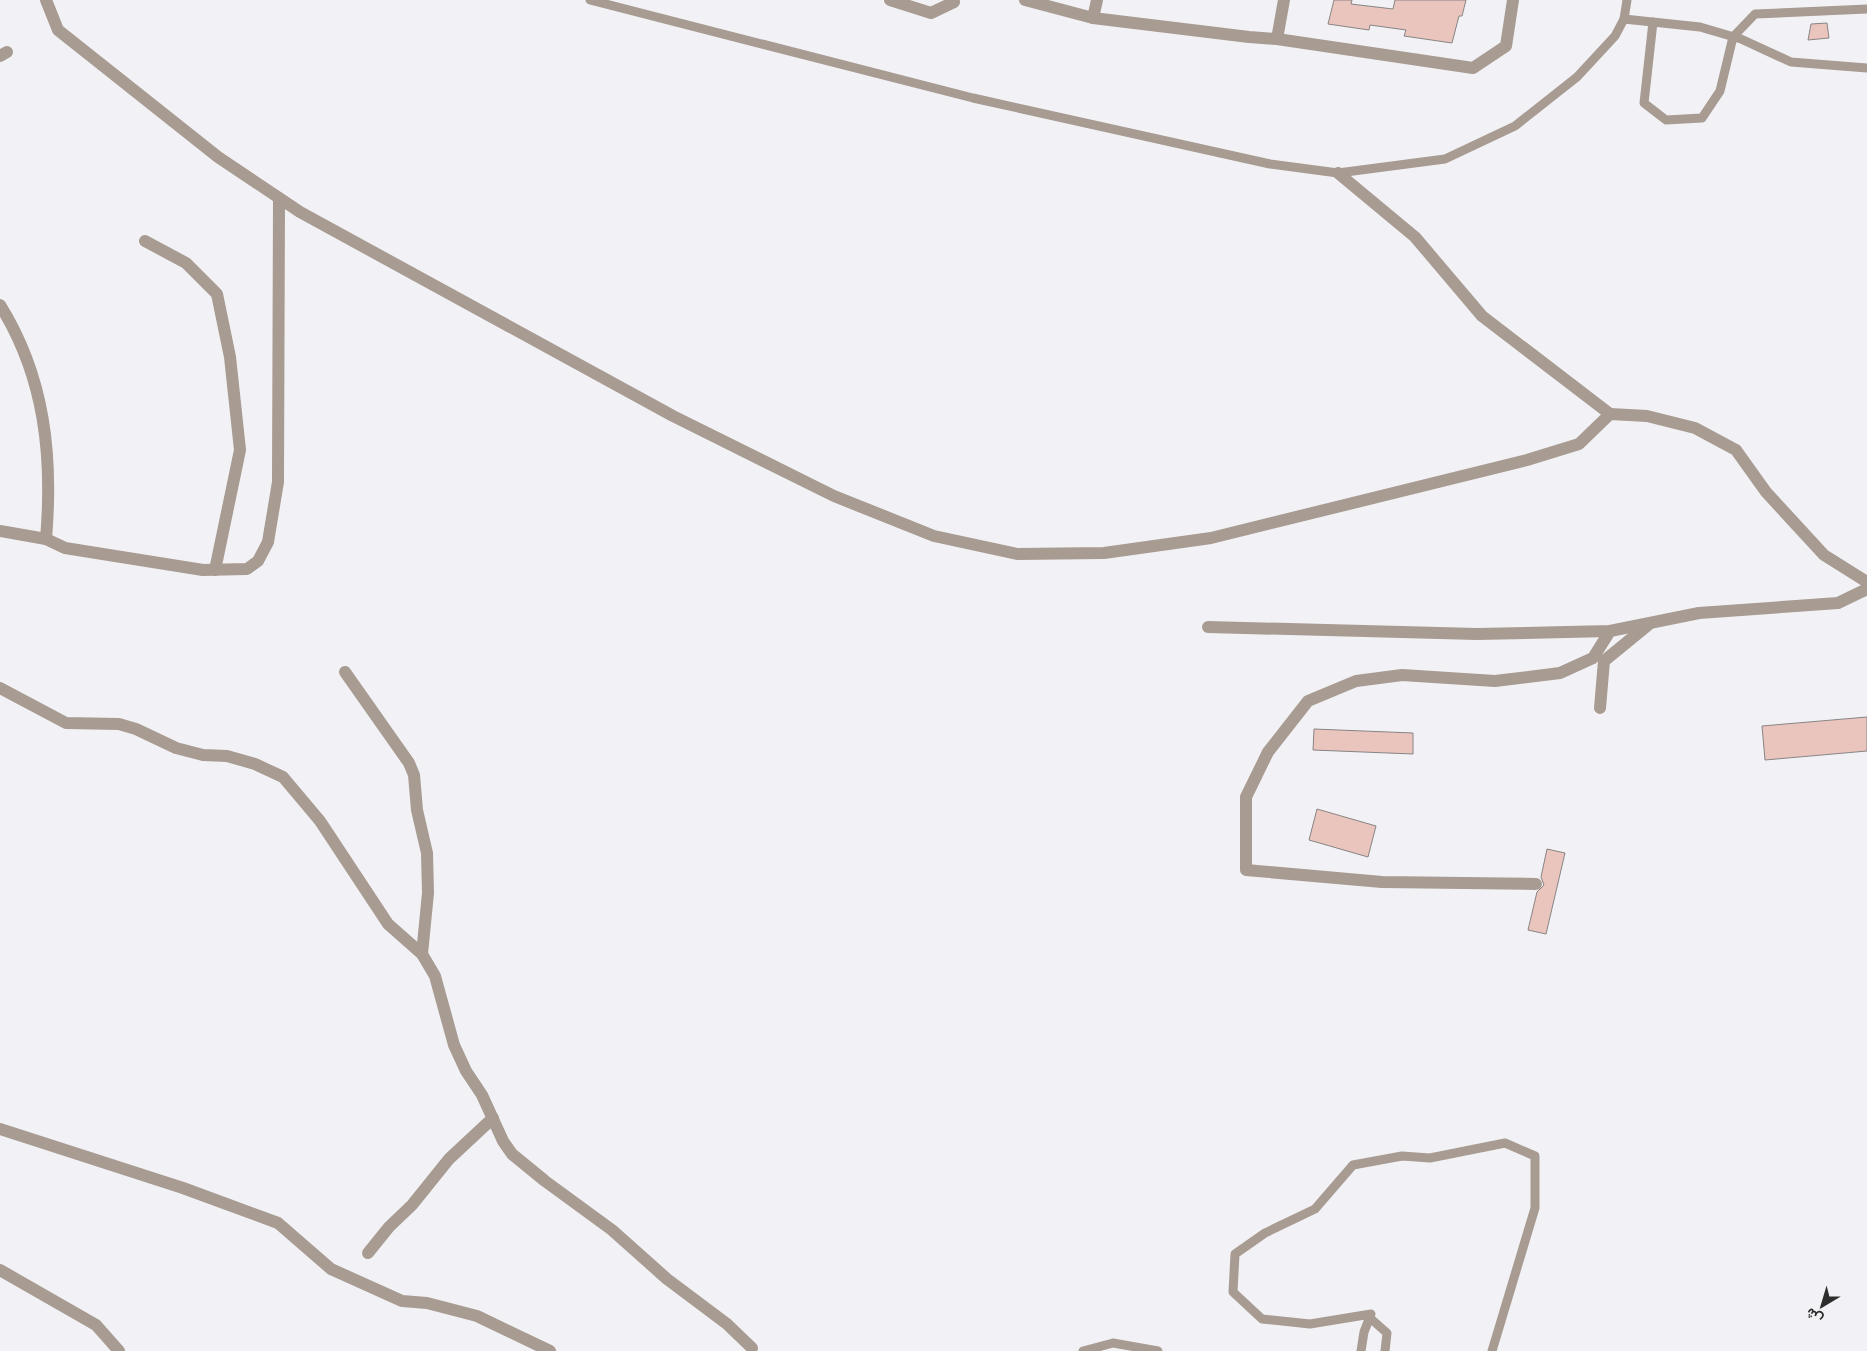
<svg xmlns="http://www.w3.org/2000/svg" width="1867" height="1351" font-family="Barlow,Vazirmatn,sans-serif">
	<rect width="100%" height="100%" fill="#f2f2f6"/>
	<g fill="#eac5be" stroke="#888484">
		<polygon points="1334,0 1352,0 1351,4 1393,9 1395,0 1466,0 1462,16 1459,16 1452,43 1404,36 1406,30 1370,25 1369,30 1328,24"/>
		<polygon points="1827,23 1829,38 1808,40 1811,24"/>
		<polygon points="1867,717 1867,751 1765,760 1762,726"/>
		<polygon points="1314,729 1413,733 1413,754 1313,750"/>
		<polygon points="1317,809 1376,826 1368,857 1309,840"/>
		<polygon points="1547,849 1565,853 1546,934 1528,930 1537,892 1544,885 1541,877"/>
	</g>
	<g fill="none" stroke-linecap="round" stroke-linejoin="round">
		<g stroke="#a79b92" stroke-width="9">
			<polyline points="590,0 973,98 1270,164 1338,173 1445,159 1515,126 1577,77 1615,36 1624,19 1627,0"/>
			<polyline points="1624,19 1700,27 1741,39 1791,62 1867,68"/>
			<polyline points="1653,22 1644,103 1666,120 1702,118 1720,91 1733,37 1755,14 1867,9"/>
			<polyline points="1370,1318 1387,1333 1385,1351"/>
			<polyline points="1083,1351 1113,1343 1158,1351"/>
			<polyline points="1361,1351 1364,1332 1371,1314 1310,1324 1262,1319 1233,1292 1235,1254 1265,1233 1315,1209 1353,1165 1402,1156 1430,1158 1505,1143 1535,1156 1535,1208 1492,1351"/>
		</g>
		<g stroke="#a79b92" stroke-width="12">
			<polyline points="46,0 58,30 218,157 300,212 673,416 834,496 934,536 1017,554 1104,553 1211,538 1527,460 1579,444 1610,414 1647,416 1695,428 1736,450 1766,492 1824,555 1867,582"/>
			<polyline points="890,0 931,13 954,2 952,0"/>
			<polyline points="1025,0 1093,18 1249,37 1277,39 1473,68 1506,46 1513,0"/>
			<polyline points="1093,18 1097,0"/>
			<polyline points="1277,39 1284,0"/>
			<polyline points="0,56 7,52"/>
			<polyline points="1338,173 1415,237 1482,316 1610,414"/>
			<polyline points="145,241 186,263 217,294 230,357 240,450 215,570"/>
			<path d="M0,305C45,377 53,456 46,539"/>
			<polyline points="0,531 46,539 65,548 203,570 247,569 258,561 268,542 278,482 279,198"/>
			<polyline points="1208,627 1477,634 1610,631 1699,613 1838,603 1867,589"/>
			<polyline points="345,672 409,763 414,775 417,810 427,853 428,893 422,954"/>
			<polyline points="0,688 66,723 119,724 136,729 176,748 203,755 227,756 255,764 283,777 320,821 388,924 422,954 435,976 454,1045 466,1071 482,1095 503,1141 512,1154 545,1181 612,1230 667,1279 727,1324 752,1348"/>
			<polyline points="1600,708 1604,661 1648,625"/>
			<polyline points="1536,884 1382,882 1246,870 1246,797 1268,752 1308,701 1356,681 1402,675 1495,681 1560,673 1593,658 1610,631"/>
			<polyline points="0,1129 183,1188 278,1223 331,1269 402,1301 427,1303 477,1316 550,1351"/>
			<polyline points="368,1253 389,1227 412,1205 449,1159 493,1118"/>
			<polyline points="0,1270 96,1325 119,1351"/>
		</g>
	</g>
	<g transform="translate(1822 1306) rotate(218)" stroke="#f2f2f6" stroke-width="4" paint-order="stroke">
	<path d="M0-4L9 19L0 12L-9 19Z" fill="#2d2d2e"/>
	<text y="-8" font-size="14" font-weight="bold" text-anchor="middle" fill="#2d2d2e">ش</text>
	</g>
</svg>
